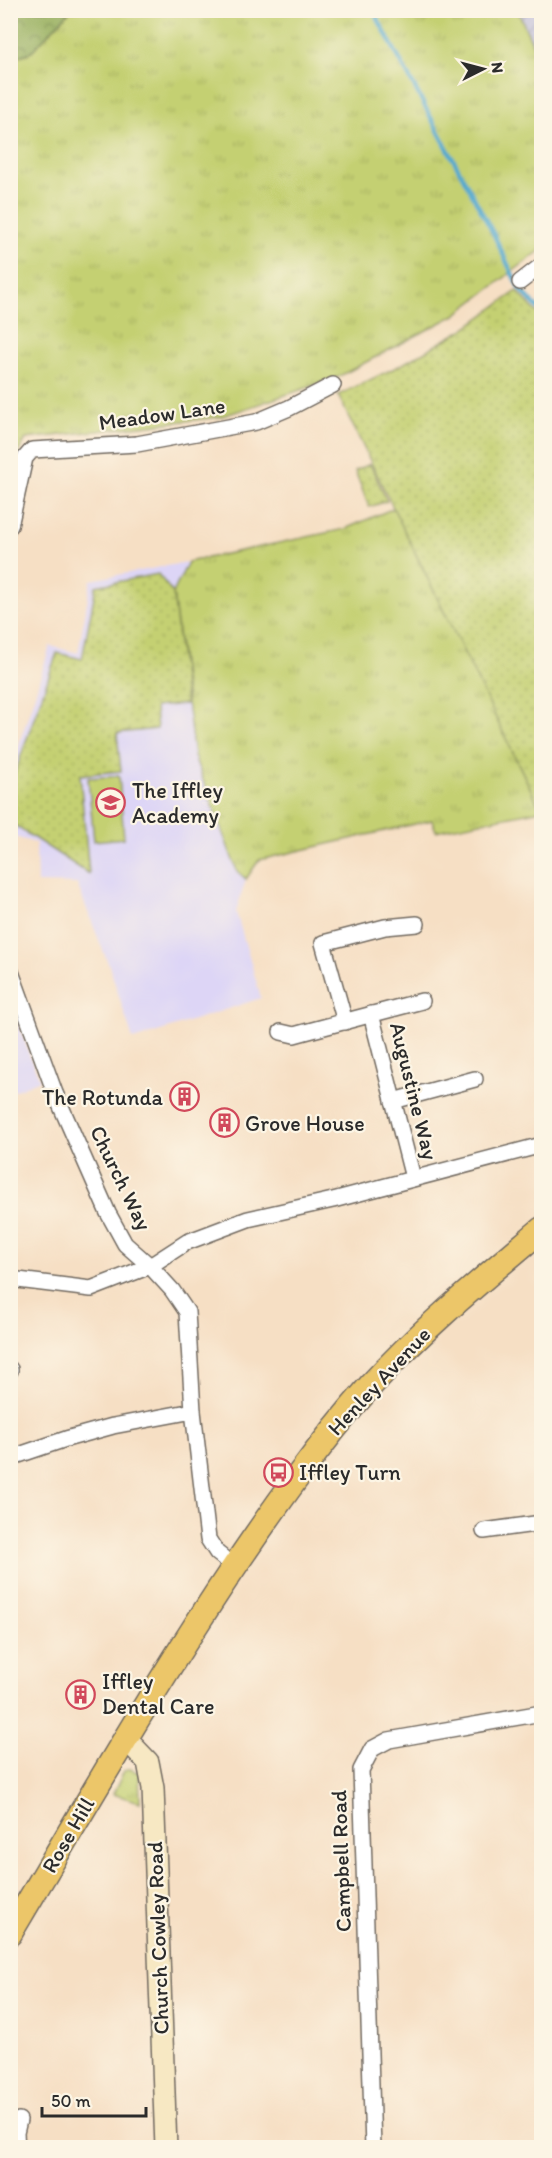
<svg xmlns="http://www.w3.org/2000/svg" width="552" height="2158" font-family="Itim,sans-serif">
	<defs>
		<pattern id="industrial-furrows" width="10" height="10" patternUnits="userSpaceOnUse" patternTransform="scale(1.5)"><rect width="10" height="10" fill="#c2c1dc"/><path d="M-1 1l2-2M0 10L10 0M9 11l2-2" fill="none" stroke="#a7a6bd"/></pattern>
		<pattern id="grass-tufts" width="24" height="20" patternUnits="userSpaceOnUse" patternTransform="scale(1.5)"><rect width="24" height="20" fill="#c4d072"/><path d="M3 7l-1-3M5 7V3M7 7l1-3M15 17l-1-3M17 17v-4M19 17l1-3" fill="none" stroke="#a9b363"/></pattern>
		<pattern id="forest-crowns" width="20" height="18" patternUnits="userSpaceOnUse" patternTransform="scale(1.5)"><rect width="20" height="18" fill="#9bb264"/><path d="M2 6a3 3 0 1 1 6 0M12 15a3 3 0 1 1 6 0" fill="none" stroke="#7f9153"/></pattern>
		<pattern id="park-dots" width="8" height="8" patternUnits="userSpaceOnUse" patternTransform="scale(1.5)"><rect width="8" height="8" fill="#c4d072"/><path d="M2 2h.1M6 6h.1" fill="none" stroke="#a9b363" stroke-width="1.8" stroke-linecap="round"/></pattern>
	</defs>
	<rect width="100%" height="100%" fill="#fcf5e5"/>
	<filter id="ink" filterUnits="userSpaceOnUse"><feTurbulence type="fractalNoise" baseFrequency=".0167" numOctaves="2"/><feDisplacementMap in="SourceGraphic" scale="12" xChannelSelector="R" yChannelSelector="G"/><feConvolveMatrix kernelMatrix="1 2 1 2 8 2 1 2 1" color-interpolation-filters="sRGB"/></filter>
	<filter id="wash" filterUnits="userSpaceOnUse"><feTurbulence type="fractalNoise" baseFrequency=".008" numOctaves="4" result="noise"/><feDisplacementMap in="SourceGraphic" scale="24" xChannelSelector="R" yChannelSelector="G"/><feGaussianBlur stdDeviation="1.35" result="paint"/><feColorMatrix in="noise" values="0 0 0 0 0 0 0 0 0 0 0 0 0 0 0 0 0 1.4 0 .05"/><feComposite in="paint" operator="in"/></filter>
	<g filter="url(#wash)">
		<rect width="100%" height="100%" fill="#f6dfc4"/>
		<g fill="#ddd5f6">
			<polygon points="188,562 173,594 194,756 237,871 246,879 236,912 261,998 133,1040 110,968 77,884 37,883 36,843 11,836 11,770 50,646 78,653 91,580"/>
			<polygon points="11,1000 31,1060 40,1080 11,1092"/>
		</g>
		<polygon fill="url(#industrial-furrows)" points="518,11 541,11 541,64 535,49"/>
		<g fill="url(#grass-tufts)" stroke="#787e4e" stroke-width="1.5">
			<polygon points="70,11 518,11 541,64 541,250 455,315 336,378 220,417 26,439 17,455 11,484 11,59 31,52"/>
			<polygon points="394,508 541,810 436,831 432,820 259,860 246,879 237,871 194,756 173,593 188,562 345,529"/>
			<polygon points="130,1769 139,1773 140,1802 113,1794 124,1771"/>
		</g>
		<polygon fill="url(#forest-crowns)" stroke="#636e48" stroke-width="1.5" points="11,10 70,10 70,11 31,52 11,59"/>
		<g fill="url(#park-dots)" stroke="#787e4e" stroke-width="1.5">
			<polygon points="517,291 542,318 541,810 338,395 401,365 464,329"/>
			<polygon points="370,464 387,501 369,507 355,471"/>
			<polygon points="158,574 173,593 186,704 155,707 157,729 117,733 121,771 80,775 89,874 11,823 11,784 57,653 82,659 96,586"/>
		</g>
		<polygon fill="#c4d072" stroke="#787e4e" stroke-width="1.5" points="119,776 124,838 94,841 88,778"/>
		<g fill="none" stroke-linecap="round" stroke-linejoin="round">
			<polyline stroke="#52a9cf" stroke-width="4.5" points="373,10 493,233 519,288 542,312"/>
		</g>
	</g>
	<g filter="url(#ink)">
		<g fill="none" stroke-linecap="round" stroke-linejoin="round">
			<defs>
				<g id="minor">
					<polyline points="520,282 542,265"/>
					<polyline points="10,526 25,458 32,450 137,444 256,422 289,408 333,385"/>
					<polyline points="10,969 55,1093 108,1213 125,1244 150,1266 172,1290 187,1312 193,1411 208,1539 217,1553 235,1567"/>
					<polyline points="371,1014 413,1178"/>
					<polyline points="345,1022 323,943 385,927 417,924"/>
					<polyline points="281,1032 294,1035 305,1032 422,1001"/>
					<polyline points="393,1101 475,1079"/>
					<polyline points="10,1279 91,1289 150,1266 187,1242 248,1219 333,1200 542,1145"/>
					<polyline points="10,1369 10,1371"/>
					<polyline points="10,1458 66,1439 113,1426 193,1411"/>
					<polyline points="484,1531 542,1523"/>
					<polyline points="17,2148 16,2133 19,2120"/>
					<polyline points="373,2148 361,1770 372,1749 389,1740 542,1713"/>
				</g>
				<polyline id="secondary" points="125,1738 148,1762 153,1788 166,2148"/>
				<path id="primary" d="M10,1933C82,1812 152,1690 230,1573C274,1508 319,1444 371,1385C423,1328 483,1279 542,1229"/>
			</defs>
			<use href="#minor" stroke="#726a61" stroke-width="18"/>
			<use href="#secondary" stroke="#726a61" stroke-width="24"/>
			<use href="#primary" stroke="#726a61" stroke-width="27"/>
			<use href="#minor" stroke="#fff" stroke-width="15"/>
			<use href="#secondary" stroke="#f7e8c3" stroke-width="21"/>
			<use href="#primary" stroke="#ecc669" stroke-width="24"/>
		</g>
	</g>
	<defs>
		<symbol id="school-ring" viewBox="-11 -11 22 22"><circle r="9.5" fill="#fcf5e5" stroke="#d1495b" stroke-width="1.5"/><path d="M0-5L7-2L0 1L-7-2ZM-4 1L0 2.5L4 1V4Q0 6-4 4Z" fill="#d1495b"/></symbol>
		<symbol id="building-ring" viewBox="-11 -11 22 22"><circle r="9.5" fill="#fcf5e5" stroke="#d1495b" stroke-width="1.5"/><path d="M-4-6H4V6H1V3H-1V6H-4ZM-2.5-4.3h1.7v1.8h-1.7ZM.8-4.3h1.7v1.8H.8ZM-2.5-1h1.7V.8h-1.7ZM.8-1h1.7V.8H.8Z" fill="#d1495b"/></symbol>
		<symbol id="bus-ring" viewBox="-11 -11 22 22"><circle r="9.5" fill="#fcf5e5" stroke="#d1495b" stroke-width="1.5"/><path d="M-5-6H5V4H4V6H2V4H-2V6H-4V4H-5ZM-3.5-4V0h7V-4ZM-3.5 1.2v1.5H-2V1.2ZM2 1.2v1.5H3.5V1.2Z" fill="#d1495b"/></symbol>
	</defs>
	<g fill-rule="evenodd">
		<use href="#school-ring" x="94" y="786" width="33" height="33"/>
		<use href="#building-ring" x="168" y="1080" width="33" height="33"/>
		<use href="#building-ring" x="208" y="1106" width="33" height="33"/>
		<use href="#bus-ring" x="262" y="1456" width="33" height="33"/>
		<use href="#building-ring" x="64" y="1678" width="33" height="33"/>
	</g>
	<g text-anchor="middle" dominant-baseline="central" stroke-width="4.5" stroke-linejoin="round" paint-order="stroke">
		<g font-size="22" fill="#2b2b2b" stroke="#fcf5e5">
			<text transform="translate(162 414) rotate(-8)">Meadow Lane</text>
			<text transform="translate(414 1091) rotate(76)">Augustine Way</text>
			<text transform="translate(121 1178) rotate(64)">Church Way</text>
			<text transform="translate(379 1381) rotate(-47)">Henley Avenue</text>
			<text transform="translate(68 1835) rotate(-60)">Rose Hill</text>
			<text transform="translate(341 1861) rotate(-92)">Campbell Road</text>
			<text transform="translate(158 1938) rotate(-92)">Church Cowley Road</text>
		</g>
		<g font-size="22" fill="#2b2b2b" stroke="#fcf5e5" text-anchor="start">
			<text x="132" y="790">The Iffley<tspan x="132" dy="25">Academy</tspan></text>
			<text x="163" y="1097" text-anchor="end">The Rotunda</text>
			<text x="245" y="1123">Grove House</text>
			<text x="299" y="1472">Iffley Turn</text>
			<text x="102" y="1681">Iffley<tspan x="102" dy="25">Dental Care</tspan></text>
		</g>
	</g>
	<rect width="552" height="2158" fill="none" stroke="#fcf5e5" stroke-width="36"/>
	<g transform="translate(483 69) rotate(84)" stroke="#fcf5e5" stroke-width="4.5" paint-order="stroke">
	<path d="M0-4.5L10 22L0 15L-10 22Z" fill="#2b2b2b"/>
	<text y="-9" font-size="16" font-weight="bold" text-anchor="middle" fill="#2b2b2b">N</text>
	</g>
	<path d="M42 2107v9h104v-9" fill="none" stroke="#2b2b2b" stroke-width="3"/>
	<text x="51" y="2107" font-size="18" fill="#2b2b2b" stroke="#fcf5e5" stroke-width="4.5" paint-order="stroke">50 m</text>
</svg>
